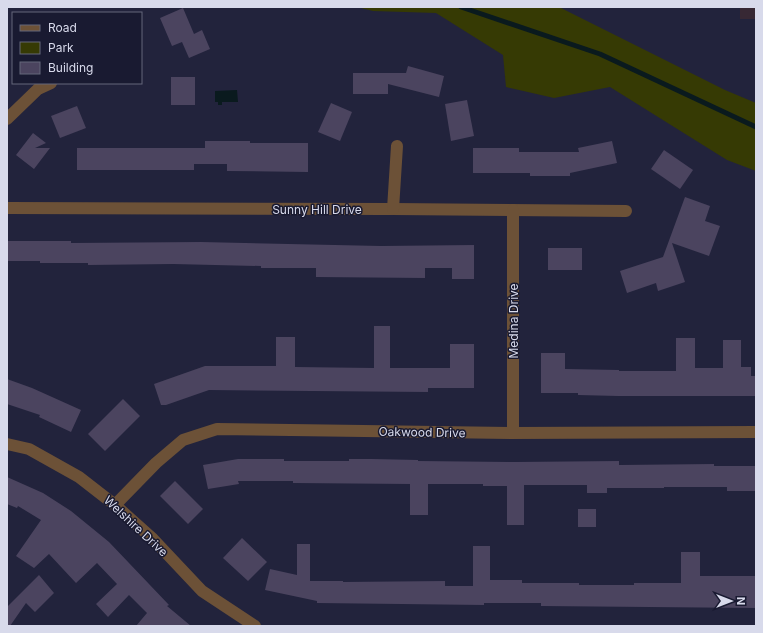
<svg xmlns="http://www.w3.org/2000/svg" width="763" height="633" font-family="Inter,sans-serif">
	<rect width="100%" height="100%" fill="#22233c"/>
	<rect fill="#372834" x="740" y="7" width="16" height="12"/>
	<polygon fill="#363a04" points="357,7 559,7 725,90 756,103 756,171 727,160 610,87 554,98 506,87 503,55 436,13 373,11"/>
	<polygon fill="#0a1a1e" points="237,90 238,102 222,102 222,105 218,105 218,102 215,102 215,91"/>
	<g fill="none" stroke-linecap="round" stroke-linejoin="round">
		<polyline stroke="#0a1a1e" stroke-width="5" points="461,7 600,54 756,127"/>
	</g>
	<g fill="#4b445f">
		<polygon points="183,8 194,34 202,30 210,49 189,58 182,42 172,46 160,18"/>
		<polygon points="408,66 444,76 439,97 388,84 388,94 353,94 353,73 406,73"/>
		<rect x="171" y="77" width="24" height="28"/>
		<polygon points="467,100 474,136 451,141 445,104"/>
		<polygon points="331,103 352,112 340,141 318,132"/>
		<polygon points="77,106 86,128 60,138 51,116"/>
		<polygon points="33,133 46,143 35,148 50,148 34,169 16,155"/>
		<polygon points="205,141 250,141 250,143 308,143 308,172 227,171 227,164 194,164 194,170 77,170 77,148 205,148"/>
		<polygon points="612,141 617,163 570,173 570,176 530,176 530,173 473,173 473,148 519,148 519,152 579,152 578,148"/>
		<polygon points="664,150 693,170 680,189 651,169"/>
		<polygon points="685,197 710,206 705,221 720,226 709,256 672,243 685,282 658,291 656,283 627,293 620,271 663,257"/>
		<polygon points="7,241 71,241 71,243 201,242 381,246 474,245 474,279 452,279 452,268 425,268 425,278 316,277 316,268 261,268 261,266 173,264 88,265 88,263 40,263 40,261 7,261"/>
		<rect x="548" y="248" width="34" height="22"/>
		<polygon points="374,326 390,326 390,368 450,368 450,344 474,344 474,388 428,388 428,392 209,390 166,405 161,405 154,384 205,366 276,366 276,337 295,337 295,367 374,368"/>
		<polygon points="676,338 695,338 695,368 723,368 723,340 741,340 741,367 751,367 751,376 756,376 756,396 618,396 578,395 578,393 541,393 541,353 565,353 565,369 619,370 619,371 676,371"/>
		<polygon points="7,379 32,388 81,410 71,432 39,417 40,415 7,404"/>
		<polygon points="123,399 140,416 105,451 88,434"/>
		<polygon points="238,459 284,459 284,461 349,461 349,459 372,459 418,460 418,461 515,462 619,461 619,465 714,464 714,466 756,466 756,491 727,491 727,487 664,487 664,488 607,488 607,493 587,493 587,485 524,485 524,525 507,525 507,486 483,486 483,484 428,484 428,515 410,515 410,484 293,483 293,481 238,481 239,484 208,489 203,465"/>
		<polygon points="7,477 43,493 71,511 109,542 169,605 167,606 191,626 136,626 147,613 129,595 108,617 96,604 117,584 97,563 76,583 49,554 34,568 16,556 41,520 18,506 17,508 7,504"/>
		<polygon points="175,481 203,509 188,524 160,496"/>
		<rect x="578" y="509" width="18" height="18"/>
		<polygon points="242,538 267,562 248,581 223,558"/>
		<polygon points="297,544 310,544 310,581 343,581 343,582 445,581 445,586 473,586 473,546 490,546 490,580 522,580 522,583 579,583 579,585 634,585 634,583 681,583 681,552 700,552 700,576 756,576 756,608 541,606 541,603 484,603 484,605 317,603 317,601 265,590 270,569 297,575"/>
		<polygon points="39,575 54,593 35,612 26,603 10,626 7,626 7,607"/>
	</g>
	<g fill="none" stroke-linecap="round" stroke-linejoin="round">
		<g stroke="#6c5137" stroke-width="12">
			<polyline points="7,119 38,89 51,83"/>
			<polyline points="7,208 393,209 626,211"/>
			<polyline points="393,209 397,146"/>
			<polyline points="513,433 513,210"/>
			<polyline points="7,444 29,449 79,477 115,505 153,539 202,591 255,626"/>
			<polyline points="115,505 156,463 183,440 217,429 513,433 756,432"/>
		</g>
	</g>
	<g text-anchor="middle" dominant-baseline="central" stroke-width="3" stroke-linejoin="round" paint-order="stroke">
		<g font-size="12" fill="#d8daeb" stroke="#191a31">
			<text x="317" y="209">Sunny Hill Drive</text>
			<text transform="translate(513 321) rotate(-90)">Medina Drive</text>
			<text transform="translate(422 432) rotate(1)">Oakwood Drive</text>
			<text transform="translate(136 526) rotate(43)">Welshire Drive</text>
		</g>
	</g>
	<rect width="763" height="633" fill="none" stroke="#d8daeb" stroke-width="16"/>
	<rect x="12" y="12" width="130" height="72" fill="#191a31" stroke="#65677b"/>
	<rect x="20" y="25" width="20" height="6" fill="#6c5137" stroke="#65677b"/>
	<text x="48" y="32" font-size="12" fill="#d8daeb">Road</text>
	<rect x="20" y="42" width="20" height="12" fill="#363a04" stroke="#65677b"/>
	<text x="48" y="52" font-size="12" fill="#d8daeb">Park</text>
	<rect x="20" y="62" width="20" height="12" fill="#4b445f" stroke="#65677b"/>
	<text x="48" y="72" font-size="12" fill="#d8daeb">Building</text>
	<g transform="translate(731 601) rotate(90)" stroke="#191a31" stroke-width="3" paint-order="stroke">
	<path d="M0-3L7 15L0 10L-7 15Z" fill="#d8daeb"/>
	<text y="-6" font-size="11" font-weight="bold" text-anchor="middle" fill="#d8daeb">N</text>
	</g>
</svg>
